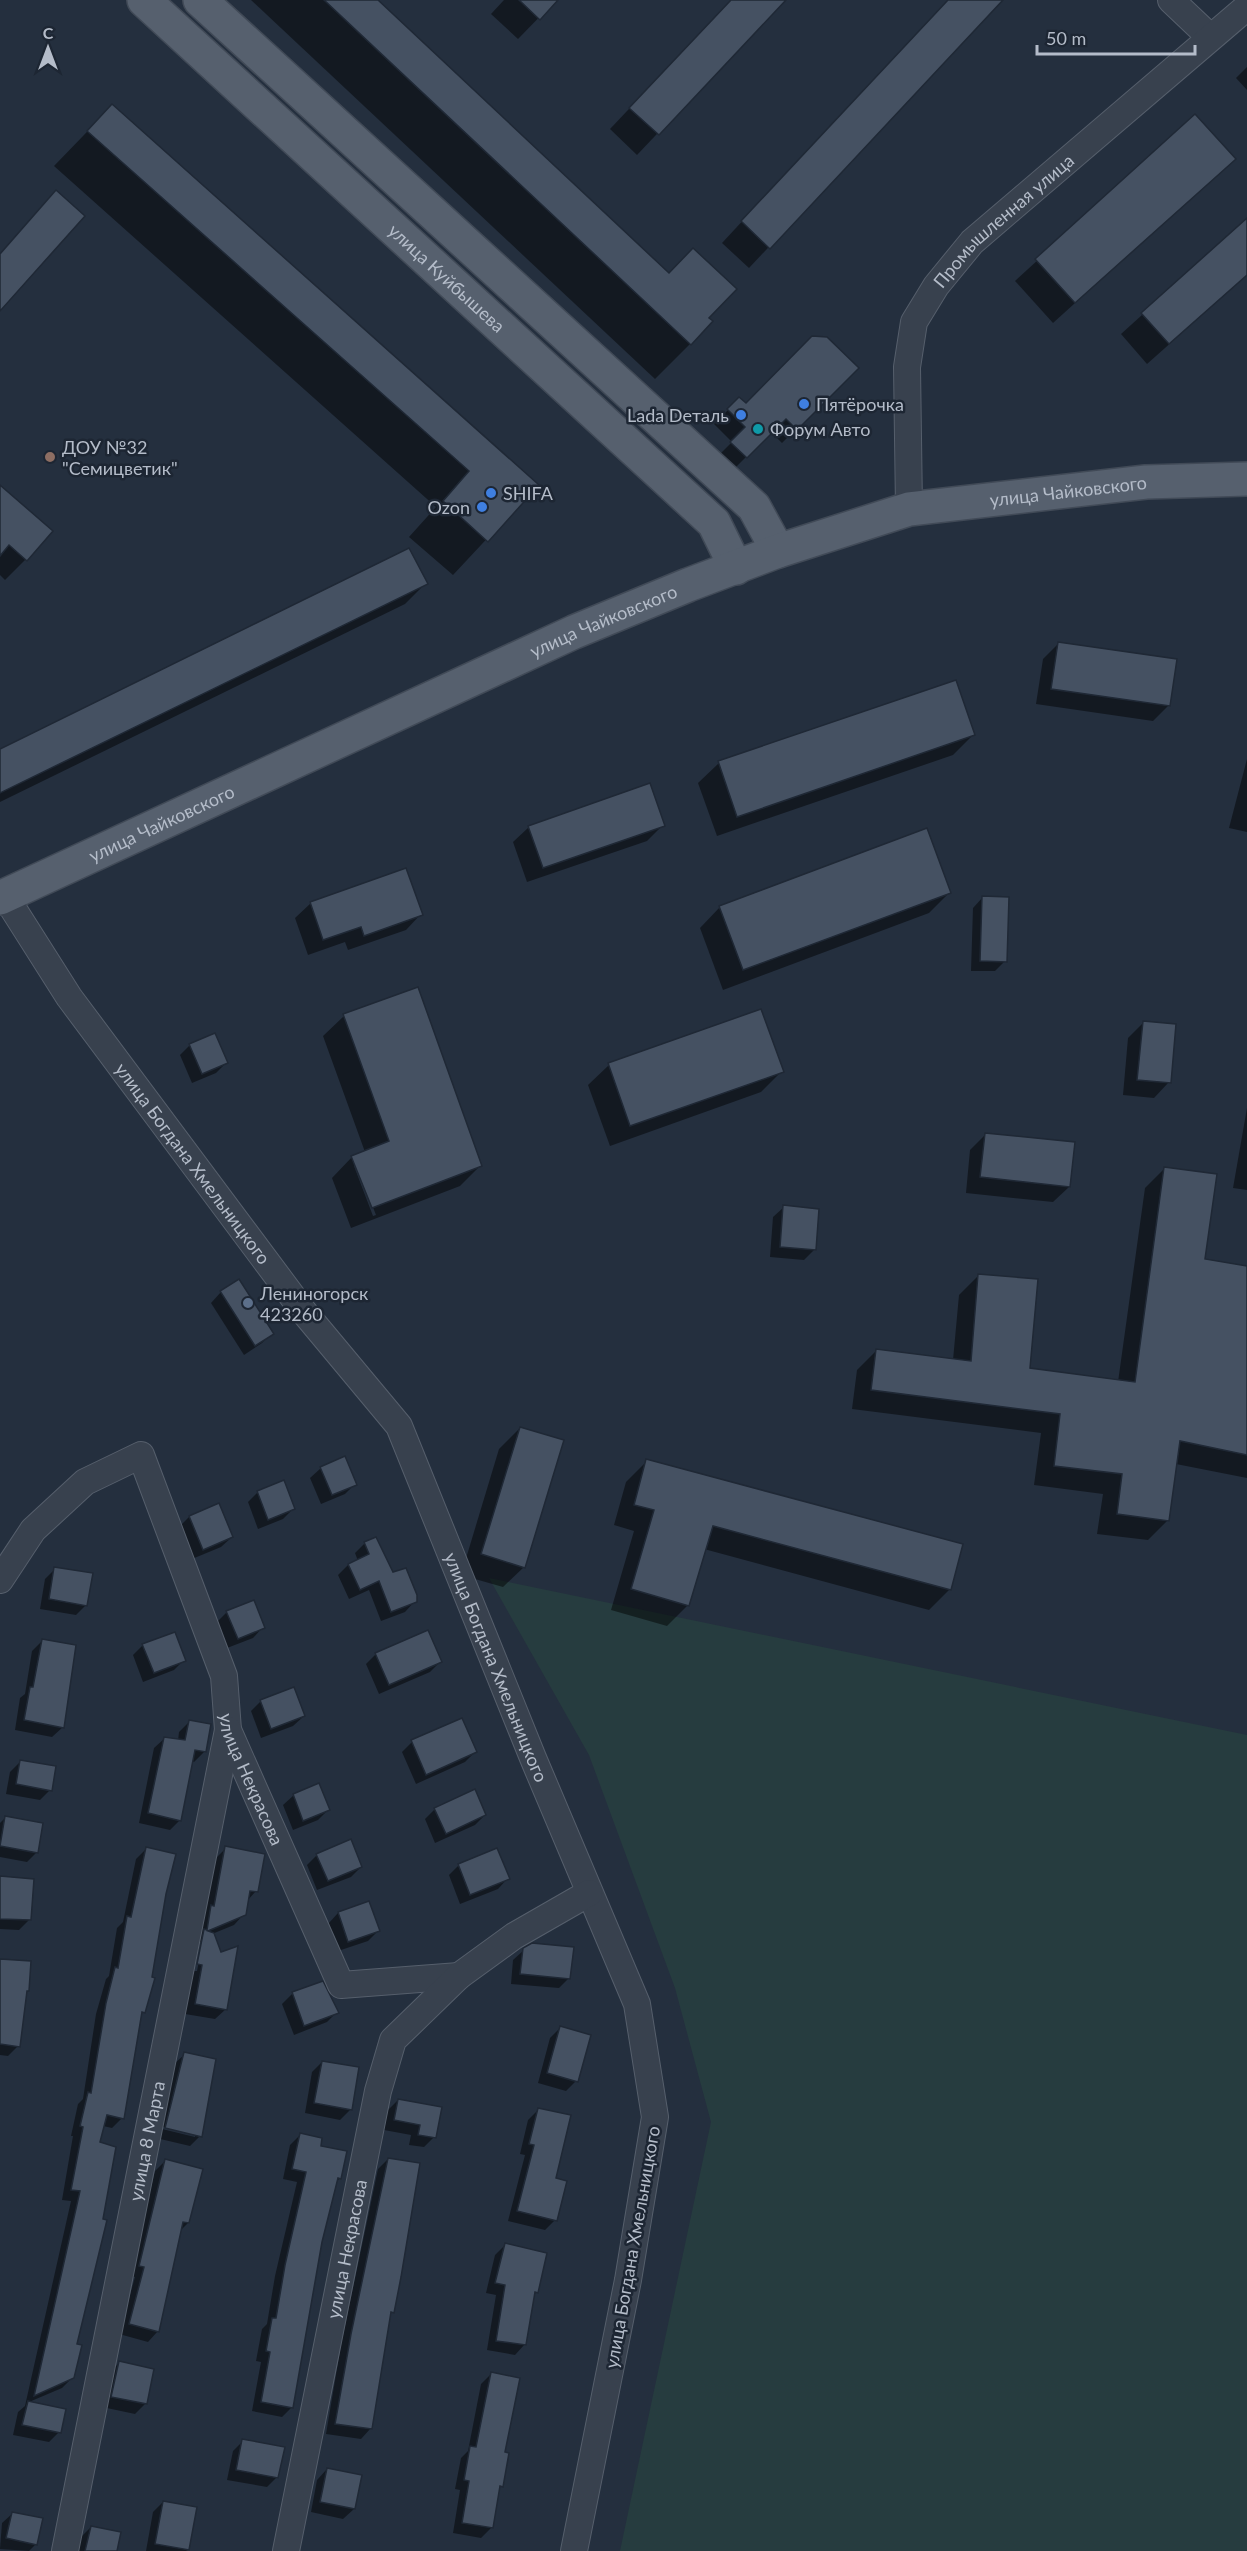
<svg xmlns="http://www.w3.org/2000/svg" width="1247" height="2551" font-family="Lato,sans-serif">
	<rect width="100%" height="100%" fill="#242f3e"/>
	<polygon fill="#263c3f" points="489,1578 1247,1735 1247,2551 620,2551 711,2122 675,1988 589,1755"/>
	<g fill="#0007" fill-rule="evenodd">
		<polygon points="251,0 376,0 707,318 690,344 655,379"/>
		<polygon points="504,0 556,0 518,39 491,14"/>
		<polygon points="732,0 784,0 637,155 610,129"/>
		<polygon points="948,0 1001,0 749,268 722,243"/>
		<polygon points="1247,67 1247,90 1236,78"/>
		<polygon points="112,106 537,485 453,575 409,537 436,507 54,166"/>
		<polygon points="1195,116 1234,159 1053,323 1015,281"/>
		<polygon points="1247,220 1247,275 1147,364 1121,334"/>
		<polygon points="857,368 782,443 771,432 732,471 717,457 732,442 714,424 739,399 746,405"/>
		<polygon points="0,487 26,559 5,580 0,575"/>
		<polygon points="426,583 405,604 0,802 0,750"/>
		<polygon points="1058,644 1169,705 1153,721 1036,704 1043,659"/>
		<polygon points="974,734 953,755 717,836 698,783 719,763"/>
		<polygon points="1247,759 1247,832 1229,828"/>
		<polygon points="663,825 647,841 527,882 513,842 529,827"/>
		<polygon points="950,892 929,913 723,990 700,928 720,907"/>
		<polygon points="983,897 1005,961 995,971 971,971 973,908"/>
		<polygon points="311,903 421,914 406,930 348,950 345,942 308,955 295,918"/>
		<path d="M344,1016L481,1165L460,1186L351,1228L332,1178L352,1157L365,1152L323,1036ZM354,1166H357L376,1215L373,1216Z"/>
		<polygon points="1143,1023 1169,1082 1154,1098 1123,1095 1128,1038"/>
		<polygon points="190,1045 226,1063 216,1073 192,1083 180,1055"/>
		<polygon points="609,1065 782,1071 761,1092 610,1146 588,1085"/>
		<polygon points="1247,1108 1247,1190 1233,1188"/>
		<polygon points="986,1134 1069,1187 1053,1202 966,1193 970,1150"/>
		<polygon points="1165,1168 1200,1289 1247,1267 1247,1478 1176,1464 1168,1520 1148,1540 1097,1534 1103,1494 1034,1485 1041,1433 852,1409 857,1370 877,1350 953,1360 959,1295 979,1275 1028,1370 1118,1382 1145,1188"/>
		<polygon points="784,1207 814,1250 804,1260 770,1257 773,1217"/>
		<polygon points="238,1281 272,1333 262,1343 244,1355 211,1303 221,1292"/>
		<polygon points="520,1428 524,1567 503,1587 461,1575 499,1449"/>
		<polygon points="647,1461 950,1589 929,1610 704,1549 688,1605 667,1626 611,1610 634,1531 614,1525 626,1482"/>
		<polygon points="321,1468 355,1484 345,1494 321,1504 310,1478"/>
		<polygon points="258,1492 293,1509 283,1519 258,1529 248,1502"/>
		<polygon points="189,1517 232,1537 221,1547 192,1559 179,1527"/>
		<polygon points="365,1543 415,1601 405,1612 381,1621 369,1590 349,1599 338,1575 348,1565 358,1561 355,1553"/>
		<polygon points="55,1569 86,1605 76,1615 40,1609 45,1579"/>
		<polygon points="227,1612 263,1627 253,1638 227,1648 217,1622"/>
		<polygon points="42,1641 63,1727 52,1737 15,1730 20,1698 25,1694 32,1651"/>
		<polygon points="143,1645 184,1660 174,1670 143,1682 133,1655"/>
		<polygon points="376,1654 440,1662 430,1672 379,1694 366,1664"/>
		<polygon points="261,1701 304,1716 293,1726 261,1738 251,1711"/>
		<polygon points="189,1722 204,1752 194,1762 192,1761 180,1820 170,1830 139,1823 154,1748 165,1738 178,1741 179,1732"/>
		<polygon points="412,1742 475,1752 465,1762 416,1784 402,1752"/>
		<polygon points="21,1761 50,1790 40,1800 6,1794 10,1772"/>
		<polygon points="294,1795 329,1809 318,1820 293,1830 283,1805"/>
		<polygon points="435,1809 485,1815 475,1825 435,1843 425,1819"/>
		<polygon points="5,1818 37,1852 27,1862 0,1857 0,1823"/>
		<path d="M226,1848L256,1891L247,1901L244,1914L234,1925L212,1934L226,2009L215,2019L185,2014L201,1917L205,1913L216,1858ZM200,1942H203L197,1971H194Z"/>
		<polygon points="146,1849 164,1894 122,2118 112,2128 103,2126 99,2144 73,2377 62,2388 29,2402 59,2432 49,2442 13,2435 18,2412 25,2406 71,2201 62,2200 73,2136 71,2136 78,2104 83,2099 96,2014 106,1979 109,1976 117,1928 123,1922 136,1859"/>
		<polygon points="317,1855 361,1867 351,1877 317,1890 307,1865"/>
		<polygon points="459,1865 508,1878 498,1889 460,1904 449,1875"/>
		<polygon points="0,1878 29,1920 19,1930 0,1929"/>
		<polygon points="368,1903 378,1931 368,1941 338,1951 328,1924 338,1913"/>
		<polygon points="524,1950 569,1978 559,1988 511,1984 513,1960"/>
		<polygon points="0,1960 25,1992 18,2046 8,2056 0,2055"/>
		<polygon points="322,1983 337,2012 327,2022 294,2035 282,2004 292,1994"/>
		<polygon points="560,2028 576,2081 566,2091 538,2083 550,2038"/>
		<polygon points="185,2054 200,2136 190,2146 156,2138 158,2128 195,2137 195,2134 159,2126 174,2064"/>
		<polygon points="322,2062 350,2110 340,2120 305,2113 312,2072"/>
		<polygon points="398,2100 434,2137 424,2147 409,2145 411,2135 384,2130 388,2110"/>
		<polygon points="539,2109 554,2179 555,2220 545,2230 508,2221 525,2155 520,2154 528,2120"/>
		<polygon points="300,2135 319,2147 340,2178 335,2183 321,2242 292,2407 282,2417 252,2411 261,2362 256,2361 262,2329 267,2324 275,2276 297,2182 283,2179 290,2145"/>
		<polygon points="388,2159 392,2312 389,2315 371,2428 361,2439 326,2434 341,2345 378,2169"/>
		<polygon points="165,2161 188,2223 180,2231 158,2331 148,2342 119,2334 135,2277 130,2276 155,2171"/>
		<polygon points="505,2245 537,2292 532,2296 525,2344 515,2355 487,2350 496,2295 486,2293 495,2255"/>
		<polygon points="119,2363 145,2404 135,2414 102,2407 109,2373"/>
		<polygon points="491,2374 503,2453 501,2486 498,2489 491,2528 481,2538 453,2533 460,2490 455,2489 461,2458 468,2451 481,2384"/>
		<polygon points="243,2441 277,2477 267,2487 227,2480 233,2451"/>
		<polygon points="327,2469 354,2509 343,2519 311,2512 317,2480"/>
		<polygon points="163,2502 188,2550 186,2551 146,2551 153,2512"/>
		<polygon points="13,2513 36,2544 29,2551 0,2549 2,2523"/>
		<polygon points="91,2527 115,2551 78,2551 81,2537"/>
	</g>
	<g fill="#455162" stroke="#1f2835" stroke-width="1.5">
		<polygon points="324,0 378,0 669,273 693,248 737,289 709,318 713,321 691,345"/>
		<polygon points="519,0 558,0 540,20"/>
		<polygon points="731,0 786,0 659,135 629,108"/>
		<polygon points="948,0 1003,0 770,249 741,221"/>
		<polygon points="112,104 539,485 488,542 443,501 469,471 87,131"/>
		<polygon points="1195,114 1236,159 1075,303 1035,259"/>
		<polygon points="56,190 85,216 0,311 0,254"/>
		<polygon points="1247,218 1247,275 1169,344 1141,313"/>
		<polygon points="812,336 827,337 859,368 797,430 786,419 747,458 730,442 745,427 727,409 739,397 746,403"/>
		<polygon points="0,485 53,531 27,561 9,545 0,556"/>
		<polygon points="409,548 428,584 0,793 0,749"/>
		<polygon points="1058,642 1177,659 1170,706 1051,689"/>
		<polygon points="956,680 975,735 737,817 718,761"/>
		<polygon points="650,783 665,826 543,868 528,826"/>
		<polygon points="927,828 951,893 743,970 719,906"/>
		<polygon points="406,868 423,915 364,936 361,927 323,940 310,902"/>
		<polygon points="982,896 1009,897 1007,962 980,961"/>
		<polygon points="418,987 482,1166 372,1208 351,1156 389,1141 343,1014"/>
		<polygon points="761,1009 784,1072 630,1126 608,1063"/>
		<polygon points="1143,1021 1176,1024 1171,1083 1137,1080"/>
		<polygon points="215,1033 228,1063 202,1074 189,1044"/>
		<polygon points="985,1133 1075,1142 1070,1187 980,1177"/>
		<polygon points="1164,1167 1217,1174 1205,1259 1247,1266 1247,1455 1180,1441 1169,1521 1117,1514 1122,1474 1054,1466 1060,1414 871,1390 876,1349 971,1361 978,1274 1038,1279 1030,1368 1135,1382"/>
		<polygon points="783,1205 819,1209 816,1250 780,1247"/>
		<polygon points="239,1279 274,1334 255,1346 220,1291"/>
		<polygon points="520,1427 564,1440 525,1568 481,1554"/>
		<polygon points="345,1456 357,1485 332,1495 320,1467"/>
		<polygon points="646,1459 963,1544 951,1590 713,1526 689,1606 631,1589 654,1510 634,1505"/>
		<polygon points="284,1480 295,1509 268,1520 257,1491"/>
		<polygon points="219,1503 233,1537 203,1550 189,1516"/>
		<polygon points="376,1537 393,1572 406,1568 417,1595 417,1602 391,1612 379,1581 360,1590 348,1564 369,1554 364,1542"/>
		<polygon points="54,1567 93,1573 87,1606 49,1599"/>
		<polygon points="254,1600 265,1628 238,1639 226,1611"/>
		<polygon points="428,1630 442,1662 389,1685 375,1653"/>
		<polygon points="175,1632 186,1661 154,1673 142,1644"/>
		<polygon points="42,1639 76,1645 64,1728 24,1720 30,1687 33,1687"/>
		<polygon points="294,1687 305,1716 271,1729 260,1700"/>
		<polygon points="462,1718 477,1752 426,1775 411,1740"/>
		<polygon points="189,1720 211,1724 206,1752 195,1750 181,1821 148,1813 164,1737 185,1740"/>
		<polygon points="20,1760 56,1766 52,1791 16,1784"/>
		<polygon points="319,1783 330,1810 303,1821 293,1794"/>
		<polygon points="475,1789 486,1815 446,1834 434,1808"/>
		<polygon points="5,1816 43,1823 38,1853 0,1846"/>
		<polygon points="351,1839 362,1867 328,1881 316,1854"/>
		<polygon points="225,1846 265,1854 258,1892 250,1891 246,1915 208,1931 214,1933 221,1952 238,1946 227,2010 195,2004 202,1965 197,1964 204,1929 207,1930 211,1905 214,1906"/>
		<polygon points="146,1847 176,1854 166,1894 152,1977 155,1978 145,2013 142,2012 124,2119 107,2115 100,2142 116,2147 103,2219 107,2220 77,2344 82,2345 74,2378 34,2396 80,2191 71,2190 83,2127 80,2126 88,2092 91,2093 106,2003 115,1967 118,1968 127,1916 131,1917"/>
		<polygon points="497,1848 510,1879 470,1895 458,1864"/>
		<polygon points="0,1876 34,1879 31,1920 0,1919"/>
		<polygon points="369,1901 380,1931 348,1942 338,1912"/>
		<polygon points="532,1943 574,1947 570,1979 520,1974 523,1948"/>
		<polygon points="0,1959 31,1961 29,1991 27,1991 20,2047 0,2044"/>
		<polygon points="323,1981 339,2013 304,2026 292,1992"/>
		<polygon points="560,2026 591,2035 578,2082 547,2073"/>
		<polygon points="184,2052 216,2059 202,2137 165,2128"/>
		<polygon points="322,2061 359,2067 352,2110 314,2103"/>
		<polygon points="398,2099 442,2107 436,2138 418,2135 420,2125 394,2120"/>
		<polygon points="538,2108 571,2115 556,2178 567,2181 557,2221 517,2211 534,2145 529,2144"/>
		<polygon points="300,2133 322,2138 321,2146 347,2151 341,2179 338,2178 322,2242 293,2408 261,2402 270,2352 266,2351 272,2318 276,2318 285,2265 306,2172 292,2169"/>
		<polygon points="388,2158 420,2163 401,2277 394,2313 391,2312 372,2429 335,2424 351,2334"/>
		<polygon points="165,2159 203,2169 189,2223 183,2222 159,2332 129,2324 144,2267 139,2266"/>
		<polygon points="505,2243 547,2253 538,2293 535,2292 526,2345 496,2341 505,2285 495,2283"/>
		<polygon points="119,2361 154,2369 147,2404 111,2397"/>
		<polygon points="491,2372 520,2378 505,2452 509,2453 503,2487 500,2486 493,2528 462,2523 469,2481 464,2480 470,2446 476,2447"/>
		<polygon points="28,2401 66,2409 61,2433 22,2425"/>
		<polygon points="242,2439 285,2447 278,2478 236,2470"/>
		<polygon points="327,2468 362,2475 355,2509 320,2502"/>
		<polygon points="163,2501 197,2507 189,2550 155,2544"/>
		<polygon points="12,2512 43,2518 37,2545 6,2538"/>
		<polygon points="91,2526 121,2532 117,2551 85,2551"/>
	</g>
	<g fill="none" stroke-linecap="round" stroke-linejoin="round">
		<defs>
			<g id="minor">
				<polyline points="1171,0 1210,37"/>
				<path id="s1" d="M909,509L907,367L914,322L936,286L972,242L1247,7"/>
				<path id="s2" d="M5,896L69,997L304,1312L399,1426L533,1758L637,2004L655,2117L628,2280L574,2551"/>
				<path id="s3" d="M0,1580L33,1530L85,1482L141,1455L224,1676L228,1730L341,1985L459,1976"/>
				<path id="s4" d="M65,2551L228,1730"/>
				<path id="s5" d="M286,2551L378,2091L393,2040L459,1976L514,1936L589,1893"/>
			</g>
			<g id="major">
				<path id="s6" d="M144,0L714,523L736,568"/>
				<polyline points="200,0 754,507 778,551"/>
				<path id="s7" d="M0,898L574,632L688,585L778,551L909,509L1146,482L1247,479"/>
			</g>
		</defs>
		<use href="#minor" stroke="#565f6c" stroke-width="28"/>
		<use href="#major" stroke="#414a57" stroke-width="36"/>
		<use href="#minor" stroke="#38414e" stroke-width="26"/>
		<use href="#major" stroke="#56606e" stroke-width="33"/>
	</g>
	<g fill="#3f7fe0" stroke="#1d2633" stroke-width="2">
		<circle cx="804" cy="404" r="6"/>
		<circle cx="741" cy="415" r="6"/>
		<circle cx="491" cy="493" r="6"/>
		<circle cx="482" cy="507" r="6"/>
	</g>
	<circle fill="#0f9aa8" stroke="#1d2633" stroke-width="2" cx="758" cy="429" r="6"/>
	<circle fill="#8d6e63" stroke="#1d2633" stroke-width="2" cx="50" cy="457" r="6"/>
	<circle fill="#5c6f8a" stroke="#1d2633" stroke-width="2" cx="248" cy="1303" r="6"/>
	<g text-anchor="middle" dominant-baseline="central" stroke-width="5" stroke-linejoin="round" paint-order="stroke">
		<g font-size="18" fill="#b4bcc9" stroke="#1d2633">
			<text stroke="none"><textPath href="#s1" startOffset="324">Промышленная улица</textPath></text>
			<text stroke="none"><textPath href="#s6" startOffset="411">улица Куйбышева</textPath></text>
			<text stroke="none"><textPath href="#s7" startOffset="1150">улица Чайковского</textPath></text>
			<text stroke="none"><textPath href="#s7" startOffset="664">улица Чайковского</textPath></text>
			<text stroke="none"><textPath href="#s7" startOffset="178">улица Чайковского</textPath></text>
			<text stroke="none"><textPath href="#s2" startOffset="327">улица Богдана Хмельницкого</textPath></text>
			<text stroke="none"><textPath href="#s2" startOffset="921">улица Богдана Хмельницкого</textPath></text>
			<text stroke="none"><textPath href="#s3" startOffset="537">улица Некрасова</textPath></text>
			<text stroke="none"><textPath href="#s4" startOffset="418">улица 8 Марта</textPath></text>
			<text transform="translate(632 2247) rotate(-80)">улица Богдана Хмельницкого</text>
			<text stroke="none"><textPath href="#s5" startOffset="308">улица Некрасова</textPath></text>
		</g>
		<g font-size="18" fill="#b4bcc9" stroke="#1d2633" text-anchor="start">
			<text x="816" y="404">Пятёрочка</text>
			<text x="729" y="415" text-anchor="end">Lada Dеталь</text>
			<text x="770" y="429">Форум Авто</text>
			<text x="62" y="447">ДОУ №32<tspan x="62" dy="21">"Семицветик"</tspan></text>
			<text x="503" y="493">SHIFA</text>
			<text x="470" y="507" text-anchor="end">Ozon</text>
			<text x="260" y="1293">Лениногорск<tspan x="260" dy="21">423260</tspan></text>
		</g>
	</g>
	<g transform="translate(48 48)" stroke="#1d2633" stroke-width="4.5" paint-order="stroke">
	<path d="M0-4.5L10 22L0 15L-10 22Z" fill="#b4bcc9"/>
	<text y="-9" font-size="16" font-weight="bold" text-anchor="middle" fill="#b4bcc9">С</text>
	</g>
	<path d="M1037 45v9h158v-9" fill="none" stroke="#b4bcc9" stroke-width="3"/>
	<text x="1046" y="45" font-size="18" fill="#b4bcc9" stroke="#1d2633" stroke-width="4.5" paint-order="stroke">50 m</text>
</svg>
